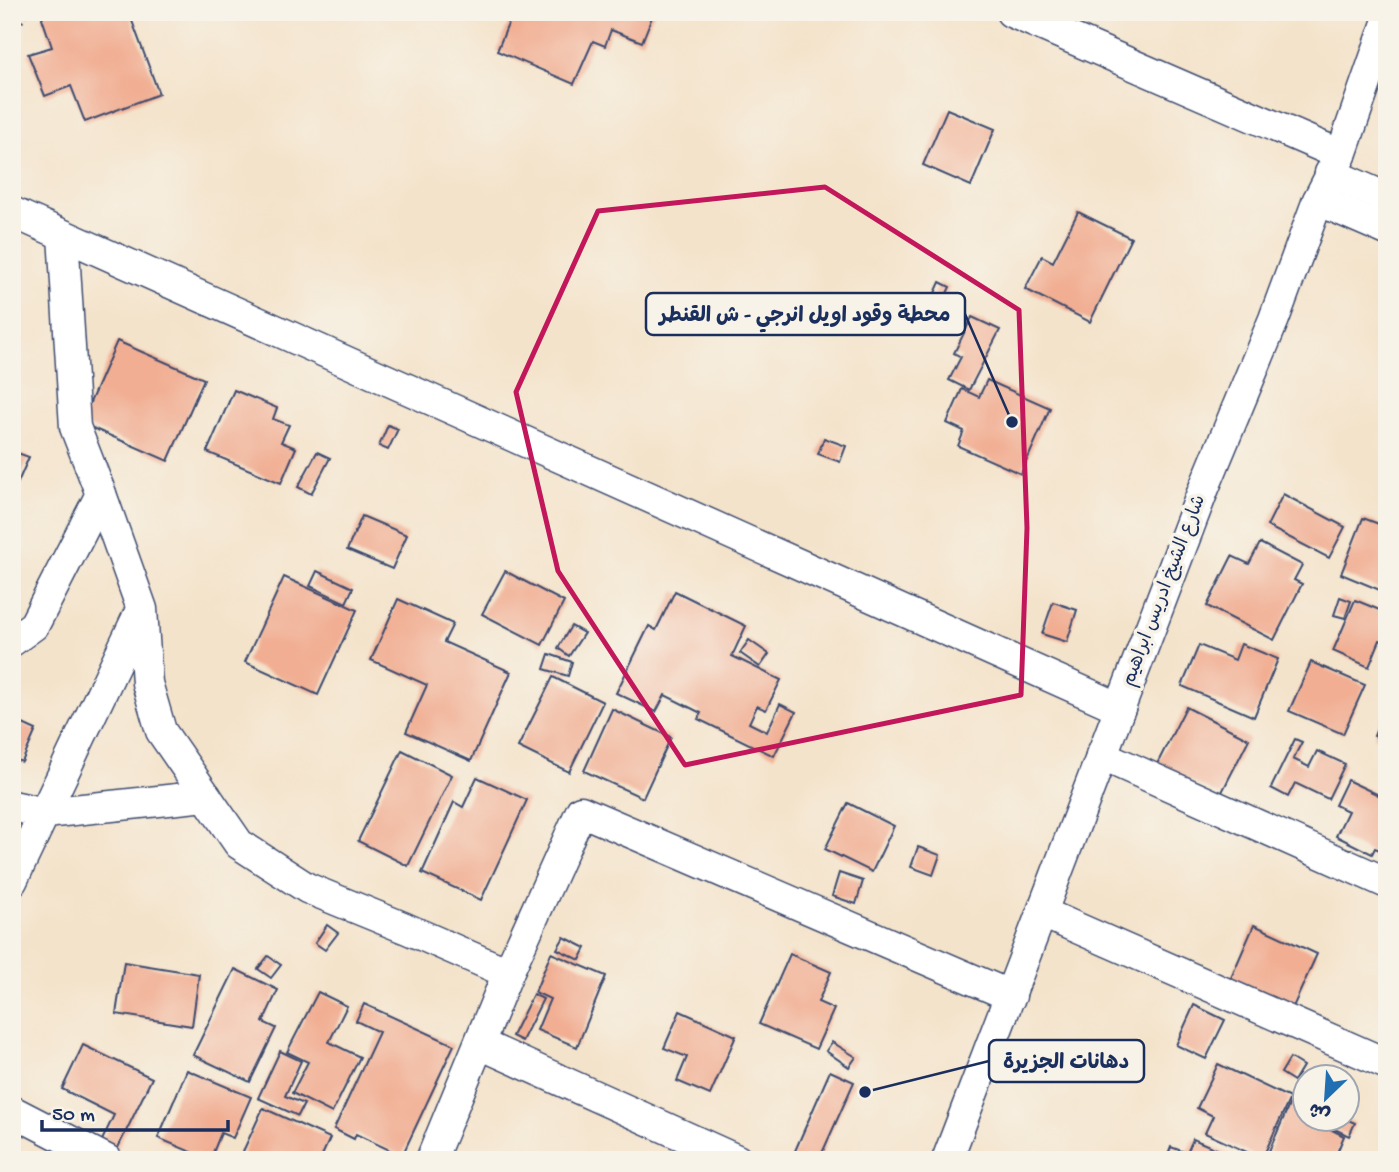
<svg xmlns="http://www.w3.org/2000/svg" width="1399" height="1172" font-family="'Gochi Hand','Playpen Sans Arabic',sans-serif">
	<rect width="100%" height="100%" fill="#f7f3e8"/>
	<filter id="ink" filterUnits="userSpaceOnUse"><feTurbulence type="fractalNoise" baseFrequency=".0143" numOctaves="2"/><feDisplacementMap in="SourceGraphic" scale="14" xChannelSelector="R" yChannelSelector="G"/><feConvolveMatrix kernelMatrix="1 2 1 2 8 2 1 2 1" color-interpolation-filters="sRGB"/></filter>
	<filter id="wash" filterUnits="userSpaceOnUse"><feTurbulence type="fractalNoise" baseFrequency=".00686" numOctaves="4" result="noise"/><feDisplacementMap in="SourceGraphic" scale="28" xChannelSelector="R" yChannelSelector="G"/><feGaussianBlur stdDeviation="1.57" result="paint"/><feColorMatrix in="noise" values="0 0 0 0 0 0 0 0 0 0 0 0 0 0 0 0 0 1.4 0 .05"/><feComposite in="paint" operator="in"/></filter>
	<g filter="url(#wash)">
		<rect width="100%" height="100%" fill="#f4e3cb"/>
		<g id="blocks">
			<g fill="#f1ae93">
				<polygon points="45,12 145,12 131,18 159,94 85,122 71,86 45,96 28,54 52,47 42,18"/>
				<polygon points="513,12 654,12 642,42 611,30 605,46 593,41 574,84 497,51"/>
				<polygon points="947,109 995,129 971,186 923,165"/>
				<polygon points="1078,212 1131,238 1090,322 1025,289 1042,256 1053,262"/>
				<polygon points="940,282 950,287 941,306 931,302"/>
				<polygon points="972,317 1000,330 969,390 949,380 961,357 954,353"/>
				<polygon points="117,341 204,379 168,461 81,423"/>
				<polygon points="987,380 1050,408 1021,474 958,446 964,431 947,423 962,389 979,397"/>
				<polygon points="234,390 277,408 273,419 289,425 281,442 296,448 281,483 207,452"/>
				<polygon points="388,425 398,429 388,450 379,446"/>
				<polygon points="824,438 846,446 840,462 818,454"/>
				<polygon points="12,451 29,457 12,496"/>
				<polygon points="317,452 330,458 311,494 298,487"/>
				<polygon points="1283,494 1345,527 1329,558 1267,526"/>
				<polygon points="362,516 407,535 392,569 347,550"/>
				<polygon points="1363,518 1387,527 1387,593 1341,574"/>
				<polygon points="1260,543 1302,565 1294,580 1302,584 1274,640 1207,606 1232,556 1249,564"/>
				<polygon points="317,571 353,588 346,603 310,586"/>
				<polygon points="505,571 564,602 542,645 482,614"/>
				<polygon points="284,577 357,610 318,695 245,662"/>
				<polygon points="675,591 746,626 732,656 781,680 766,710 757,706 749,723 767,732 780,704 796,712 774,756 698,719 701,713 665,695 656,712 616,693 649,626 656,630"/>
				<polygon points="1340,597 1351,601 1345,618 1334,615"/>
				<polygon points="398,599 453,624 444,642 511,672 471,761 406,732 427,685 371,660"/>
				<polygon points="1355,600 1387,613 1387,643 1380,640 1369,667 1333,651"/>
				<polygon points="1053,602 1077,610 1067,642 1042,634"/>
				<polygon points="571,626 584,633 569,656 558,648"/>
				<polygon points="749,640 769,654 760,667 740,653"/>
				<polygon points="1241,644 1278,659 1254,717 1182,686 1199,645 1235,660"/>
				<polygon points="549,654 572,662 568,676 544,669"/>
				<polygon points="1311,662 1365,685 1343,734 1289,711"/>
				<polygon points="553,677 603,702 569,772 518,747"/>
				<polygon points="1387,705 1387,741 1374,736"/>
				<polygon points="1186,707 1249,739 1220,796 1157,764"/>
				<polygon points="612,709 671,737 643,798 584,771"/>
				<polygon points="12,719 36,730 22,762 12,758"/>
				<polygon points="1295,739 1302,742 1293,759 1309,767 1317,751 1345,764 1328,799 1295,783 1288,797 1271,788"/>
				<polygon points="402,750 452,775 408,866 358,841"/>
				<polygon points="477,777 527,800 481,900 422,873 454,802 463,807"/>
				<polygon points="1347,780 1387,799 1387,853 1375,848 1372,854 1336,836 1348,811 1335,805"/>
				<polygon points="848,803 894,826 872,872 825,849"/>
				<polygon points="918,847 940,855 933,875 911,867"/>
				<polygon points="839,873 863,881 856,904 832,896"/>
				<polygon points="327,925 338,933 325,950 315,943"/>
				<polygon points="1254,925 1317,954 1289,1016 1227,987"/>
				<polygon points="564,937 586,948 580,960 557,949"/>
				<polygon points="551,953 606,976 577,1047 537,1030 550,999 535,992"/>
				<polygon points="790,954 831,972 818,1002 834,1009 816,1049 759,1024"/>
				<polygon points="268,956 281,965 271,978 258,969"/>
				<polygon points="124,962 199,974 192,1026 116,1014"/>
				<polygon points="235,969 278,990 263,1022 276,1028 250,1082 193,1055"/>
				<polygon points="318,992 347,1006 329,1042 360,1057 332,1113 292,1093 308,1062 287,1052"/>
				<polygon points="533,994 543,999 522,1041 512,1036"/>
				<polygon points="364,1004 454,1045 402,1156 356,1134 354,1139 334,1129 379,1032 356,1021"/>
				<polygon points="1194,1005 1225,1020 1206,1059 1176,1045"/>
				<polygon points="680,1011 736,1036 710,1095 677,1081 687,1057 664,1048"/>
				<polygon points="832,1042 856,1057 849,1067 826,1051"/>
				<polygon points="83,1045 152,1078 113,1158 97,1151 114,1115 62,1089"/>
				<polygon points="280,1051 301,1061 285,1096 304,1104 298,1116 258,1098"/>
				<polygon points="1290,1058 1303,1066 1294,1081 1281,1073"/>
				<polygon points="1218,1064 1290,1098 1262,1159 1205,1133 1213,1116 1197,1108"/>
				<polygon points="187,1070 251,1097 233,1138 221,1133 210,1160 158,1138"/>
				<polygon points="830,1071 854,1082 819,1160 791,1160"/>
				<polygon points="1293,1096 1304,1101 1304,1120 1324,1120 1322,1125 1344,1136 1334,1160 1266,1158"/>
				<polygon points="263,1108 330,1138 320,1160 239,1160"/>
				<polygon points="1346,1119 1355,1123 1349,1136 1324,1124 1326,1120"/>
				<polygon points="1193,1139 1242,1160 1166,1160 1171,1147 1187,1153"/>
			</g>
		</g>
	</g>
	<g filter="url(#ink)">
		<use href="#blocks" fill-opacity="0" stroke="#3c4a6e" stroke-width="2"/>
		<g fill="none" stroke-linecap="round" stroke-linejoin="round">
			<defs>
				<g id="minor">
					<polyline points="1011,12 1341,155"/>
					<polyline points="1330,173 1387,198"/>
					<polyline points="1318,200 1387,230"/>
					<polyline points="12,212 1120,708"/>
					<polyline points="63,235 75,427 101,494 142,609 147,683 161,731 239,844 307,888 405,928 508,973"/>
					<polyline points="12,641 34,625 101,494"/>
					<polyline points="1101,755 1387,883"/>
					<polyline points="12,806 45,813 206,796"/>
					<polyline points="12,881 140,612"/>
					<polyline points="1043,913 1387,1064"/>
					<polyline points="480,1044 737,1160"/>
					<polyline points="12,1111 107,1160"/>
					<polyline points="431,1160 508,973 581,811 1011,996"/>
					<polyline points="947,1160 1204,488 1274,319 1318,200 1341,155 1387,23"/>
				</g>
			</defs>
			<use href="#minor" stroke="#3c4a6e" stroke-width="33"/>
			<polyline stroke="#3c4a6e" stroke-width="4.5" stroke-dasharray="2 5" stroke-linecap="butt" points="12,41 26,12"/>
			<use href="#minor" stroke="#fff" stroke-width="30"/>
		</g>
	</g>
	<path fill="none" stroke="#c2185b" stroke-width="5" stroke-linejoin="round" d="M825,187L1019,310L1027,528L1021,695L685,765L558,571L516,392L598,211Z"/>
	<g text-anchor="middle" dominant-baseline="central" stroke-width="7" stroke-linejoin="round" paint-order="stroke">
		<g font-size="19" fill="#1b2f5e" stroke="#f7f3e8">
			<text transform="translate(1165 591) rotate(-69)">شارع الشيخ ادريس ابراهيم</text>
		</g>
	</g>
	<path fill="none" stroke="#1b2f5e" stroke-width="2.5" d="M1012 422L965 314M865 1092L989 1061"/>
	<g fill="#1b2f5e" stroke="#f7f3e8" stroke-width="2.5">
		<circle cx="1012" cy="422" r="7"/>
		<circle cx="865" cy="1092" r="7"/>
	</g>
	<g fill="#f7f3e8" stroke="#1b2f5e" stroke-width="2.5">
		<rect x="646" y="293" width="319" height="42" rx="7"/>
		<rect x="989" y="1040" width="155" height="42" rx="7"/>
	</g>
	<g font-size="21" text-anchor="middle" font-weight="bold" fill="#1b2f5e">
		<text x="805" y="321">محطة وقود اويل انرجي - ش القنطر</text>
		<text x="1066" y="1068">دهانات الجزيرة</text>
	</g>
	<rect width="1399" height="1172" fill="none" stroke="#f7f3e8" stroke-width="42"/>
	<g transform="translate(1326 1098) rotate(205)"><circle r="33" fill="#f7f3e8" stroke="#9fa5b1" stroke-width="2"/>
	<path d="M0-5L12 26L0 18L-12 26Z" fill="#1f6fb2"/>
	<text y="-10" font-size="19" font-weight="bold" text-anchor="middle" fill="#1b2f5e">ش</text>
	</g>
	<path d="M42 1120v10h186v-10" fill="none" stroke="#1b2f5e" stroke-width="3.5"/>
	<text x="52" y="1120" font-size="21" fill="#1b2f5e" stroke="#f7f3e8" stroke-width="5" paint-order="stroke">50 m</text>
</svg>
